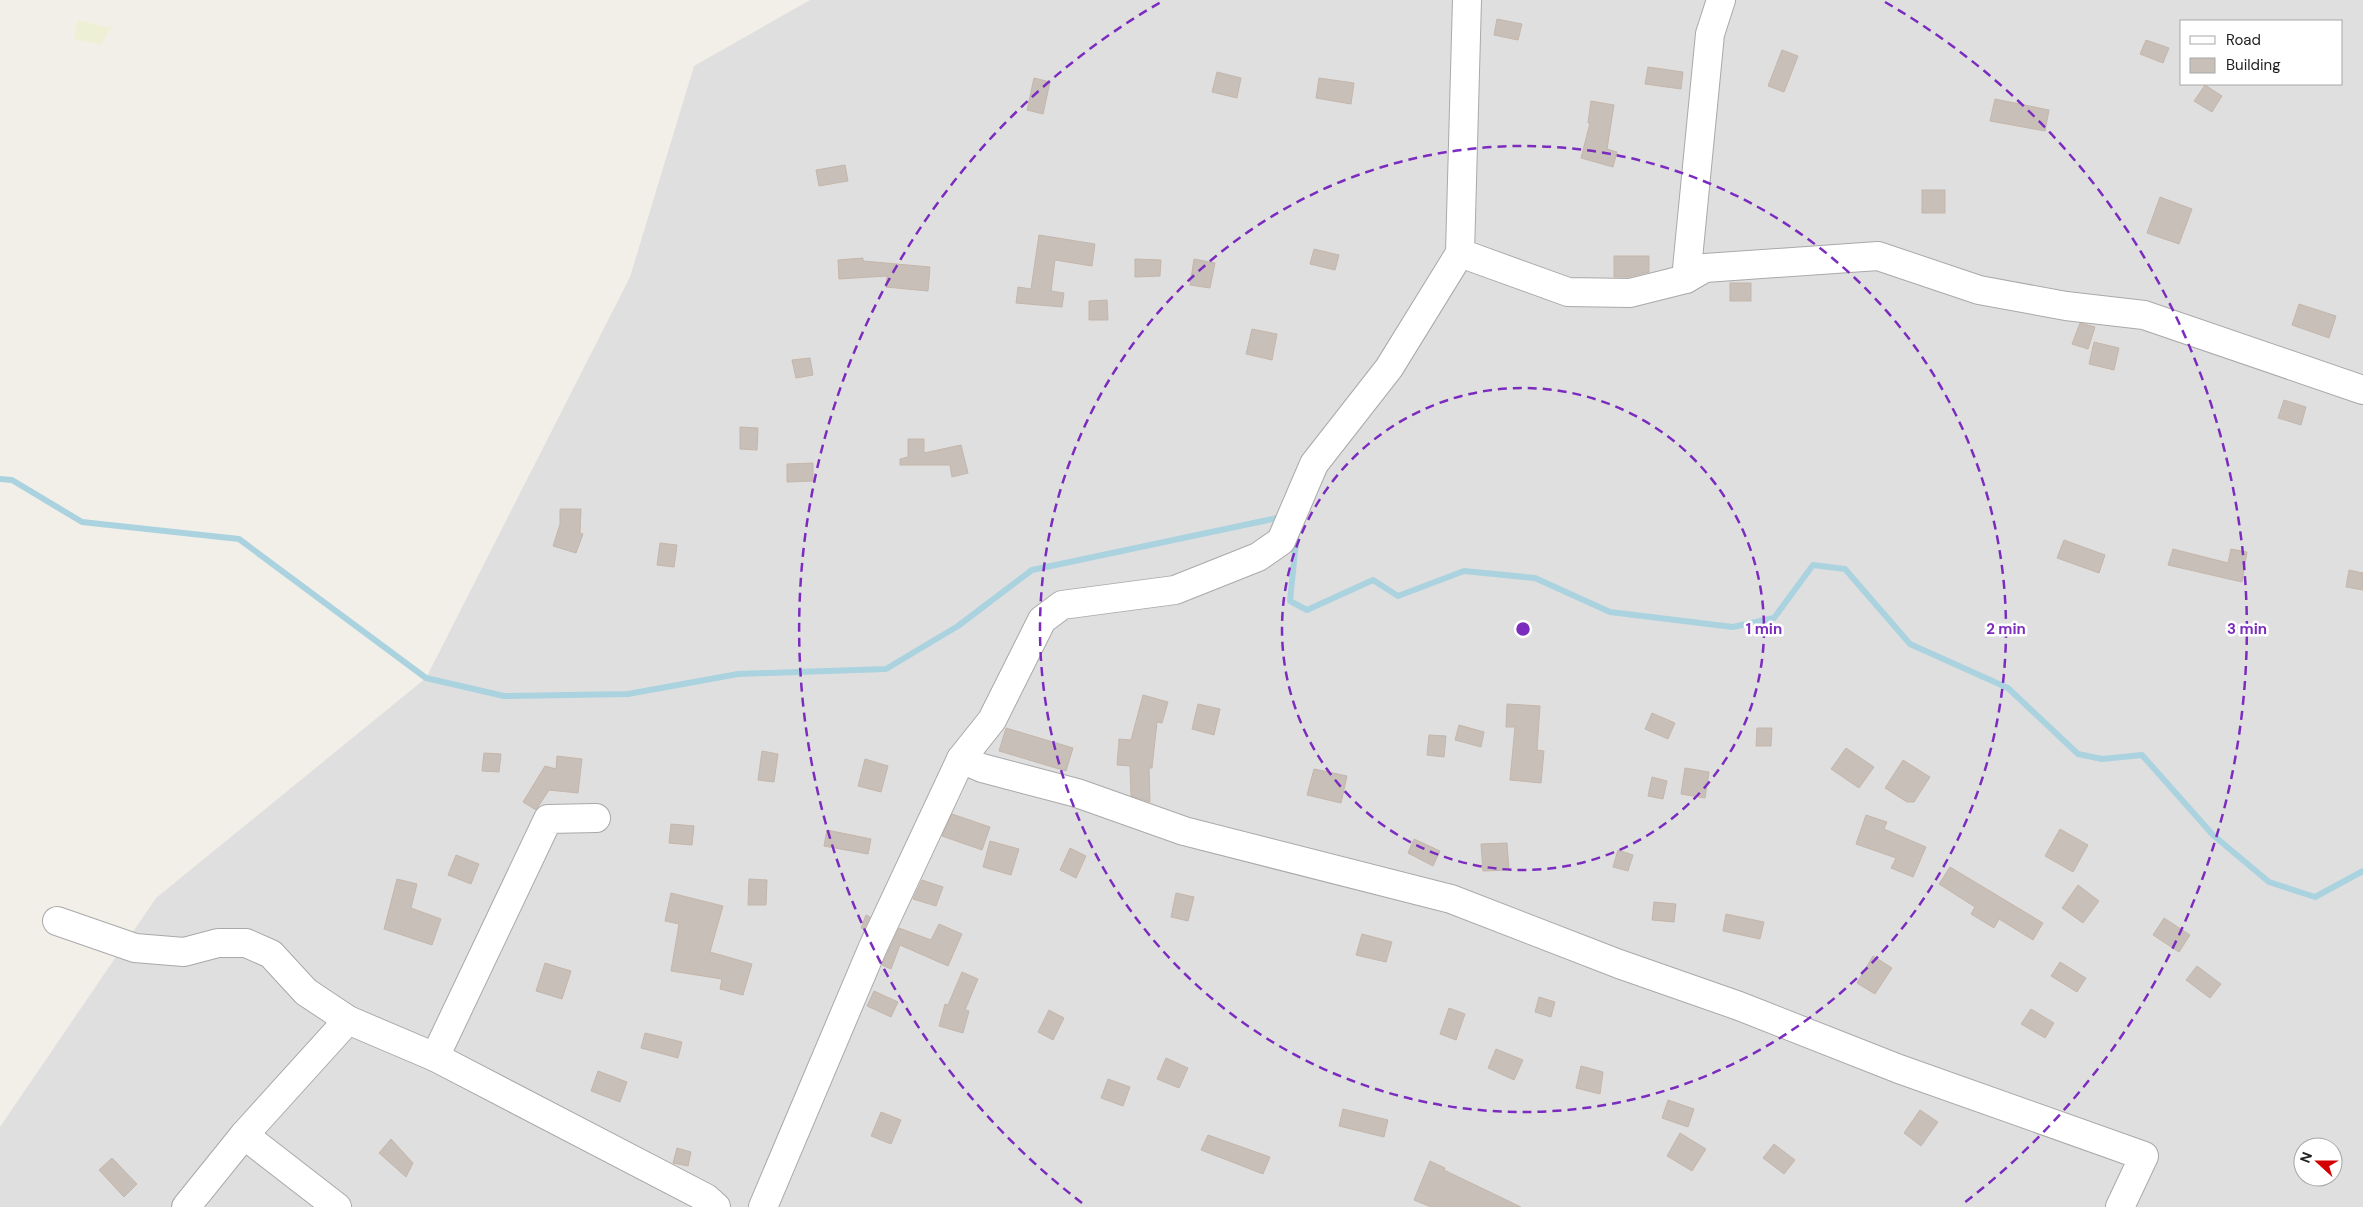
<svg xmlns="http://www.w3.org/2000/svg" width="2363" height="1207" font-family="'DM Sans',sans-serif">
	<rect width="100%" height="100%" fill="#f2efe9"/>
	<path fill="#e0dfdf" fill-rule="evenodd" d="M810,0H2363V1207H0V1127L156,898L426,678L630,277L694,66ZM2182,21H2342V84H2182ZM2303,1147H2333V1177H2303Z"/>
	<polygon fill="#eef0d5" points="78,20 111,28 101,45 74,39"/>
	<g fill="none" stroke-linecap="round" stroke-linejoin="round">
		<g stroke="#aad3df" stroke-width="6">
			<polyline points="0,479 12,480 82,522 239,539 426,678 504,696 628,694 738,674 886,669 958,626 1032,570 1282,517"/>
			<polyline points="1297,532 1290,601 1307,610 1373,580 1398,596 1464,571 1535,578 1610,612 1733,627 1774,618 1813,565 1845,569 1910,644 2008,688 2078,754 2102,759 2142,755 2213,835 2269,882 2315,897 2363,871"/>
		</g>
	</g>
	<g fill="#c7bfb8" stroke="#c4b6ab">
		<polygon points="1497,19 1522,24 1518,40 1494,35"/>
		<polygon points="2146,40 2169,48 2163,63 2140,54"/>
		<polygon points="1782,50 1798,56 1784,92 1768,86"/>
		<polygon points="1648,67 1683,72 1681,89 1645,84"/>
		<polygon points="1217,72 1241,78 1237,98 1212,92"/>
		<polygon points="1034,78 1050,82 1043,114 1027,110"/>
		<polygon points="1319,78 1354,83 1351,104 1316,98"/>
		<polygon points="2205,85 2222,96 2212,112 2194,101"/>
		<polygon points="1995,99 2049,110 2045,131 1990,121"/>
		<polygon points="1591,101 1614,105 1607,149 1617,152 1613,167 1581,158 1590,123 1588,123"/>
		<polygon points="845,165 848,181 819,186 816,170"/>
		<rect x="1922" y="190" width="23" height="23"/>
		<polygon points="2160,197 2192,209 2179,244 2147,233"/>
		<polygon points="1039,235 1095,244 1092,266 1055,260 1051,291 1064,293 1062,307 1016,303 1018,287 1031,289"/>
		<polygon points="1314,249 1339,255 1335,270 1310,264"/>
		<polygon points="1614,256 1649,256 1649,272 1628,277 1614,277"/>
		<polygon points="863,258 863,261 930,267 928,291 886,287 887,276 839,279 838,260"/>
		<polygon points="1135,259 1161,260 1160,276 1135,277"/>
		<polygon points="1194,259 1215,263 1210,288 1190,285"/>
		<rect x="1730" y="283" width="21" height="18"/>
		<polygon points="1107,300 1108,320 1089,320 1089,301"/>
		<polygon points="2299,304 2336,316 2329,338 2292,325"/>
		<polygon points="2080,323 2095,327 2088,349 2072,344"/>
		<polygon points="1252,329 1277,334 1272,360 1246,354"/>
		<polygon points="2094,342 2119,348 2114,370 2089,364"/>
		<polygon points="810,358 813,375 796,378 792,360"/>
		<polygon points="2284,400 2306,407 2301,425 2278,418"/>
		<polygon points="740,427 758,428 757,450 740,449"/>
		<polygon points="908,439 924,439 924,453 961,445 968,473 952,477 950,465 900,465 900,459 908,457"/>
		<polygon points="813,463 813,481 787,482 787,464"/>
		<polygon points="560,509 581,509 580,533 583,534 576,553 553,546 560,524"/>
		<polygon points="2064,540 2105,555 2099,573 2057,558"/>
		<polygon points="660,543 677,545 674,567 657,565"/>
		<polygon points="2173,549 2228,563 2231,549 2247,552 2242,582 2168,565"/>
		<polygon points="2349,570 2363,573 2363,590 2346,587"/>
		<polygon points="1143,695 1168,702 1162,723 1157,722 1152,768 1149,768 1150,802 1131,796 1130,766 1117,765 1119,739 1131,740"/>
		<polygon points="1198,704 1220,709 1214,735 1192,729"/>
		<polygon points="1507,704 1540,706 1537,750 1544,751 1541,783 1510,780 1515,727 1506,727"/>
		<polygon points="1652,713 1675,723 1668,739 1645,729"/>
		<polygon points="1459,725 1484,732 1481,747 1455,740"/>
		<polygon points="1006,728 1073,748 1066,771 999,751"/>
		<polygon points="1757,728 1772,728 1771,746 1756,746"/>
		<polygon points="1429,735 1446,736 1444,757 1427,755"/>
		<polygon points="1846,748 1874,767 1859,788 1831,769"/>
		<polygon points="762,751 778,754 774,782 758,780"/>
		<polygon points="484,753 501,754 499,772 482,771"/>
		<polygon points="557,756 582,759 578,793 549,790 536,810 523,802 545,766 556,769"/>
		<polygon points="865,759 888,766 881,792 858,786"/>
		<polygon points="1903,760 1930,777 1914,802 1907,802 1885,788"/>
		<polygon points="1685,768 1709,772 1705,798 1681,794"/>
		<polygon points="1314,769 1347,776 1341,803 1307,795"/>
		<polygon points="1652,777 1667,781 1663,799 1648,796"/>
		<polygon points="952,814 990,827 982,850 942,836"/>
		<polygon points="1866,815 1887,822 1884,829 1926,847 1913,877 1891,868 1896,858 1856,844"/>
		<polygon points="671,824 694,826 692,845 669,843"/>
		<polygon points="2060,829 2088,845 2073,872 2045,856"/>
		<polygon points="827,830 871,839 868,854 824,846"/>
		<polygon points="1414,839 1440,851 1433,866 1408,853"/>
		<polygon points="990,841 1019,849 1011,875 983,867"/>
		<polygon points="1507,843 1509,870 1483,871 1481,844"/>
		<polygon points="1070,848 1086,856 1076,878 1060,870"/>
		<polygon points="1618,850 1633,855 1628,871 1613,867"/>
		<polygon points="456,855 479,864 471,884 448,875"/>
		<polygon points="1950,867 2043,923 2033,940 1999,919 1994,928 1971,914 1975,907 1939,884"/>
		<polygon points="397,879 417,884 411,908 441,919 432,945 384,929"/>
		<polygon points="749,879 767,880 766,905 748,905"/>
		<polygon points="922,880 943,887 936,906 913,899"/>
		<polygon points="2078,885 2099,901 2083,923 2062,908"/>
		<polygon points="671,893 723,906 710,952 752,964 743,995 720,989 722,979 671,971 679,924 665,921"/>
		<polygon points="1176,893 1194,897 1188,921 1171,917"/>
		<polygon points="1654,902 1676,904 1674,922 1652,920"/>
		<polygon points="1726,914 1764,922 1760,939 1723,931"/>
		<polygon points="866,915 870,917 864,929 861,928"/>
		<polygon points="2164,918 2190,935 2179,952 2153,935"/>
		<polygon points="939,924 962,934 948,966 900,945 891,969 882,965 899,928 931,940"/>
		<polygon points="1362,934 1392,942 1386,962 1356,955"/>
		<polygon points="1873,956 1892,968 1875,994 1857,983"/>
		<polygon points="2060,962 2086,978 2077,992 2051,976"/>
		<polygon points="545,963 571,971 562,999 536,991"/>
		<polygon points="2197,966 2221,984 2210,998 2186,980"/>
		<polygon points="962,972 978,979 965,1010 969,1011 963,1033 939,1026 945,1004 948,1005"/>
		<polygon points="874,991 898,1002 891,1017 867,1006"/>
		<polygon points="1539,997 1555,1002 1551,1017 1535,1012"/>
		<polygon points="1449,1008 1465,1014 1456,1040 1440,1034"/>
		<polygon points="2031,1009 2054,1023 2045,1038 2021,1024"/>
		<polygon points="1049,1010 1064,1018 1053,1040 1038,1032"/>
		<polygon points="645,1033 682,1042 678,1058 641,1048"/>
		<polygon points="1496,1049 1523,1060 1514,1080 1488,1068"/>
		<polygon points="1166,1058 1188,1068 1179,1088 1157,1079"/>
		<polygon points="1581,1066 1603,1072 1600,1094 1576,1088"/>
		<polygon points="598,1071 627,1082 620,1102 591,1091"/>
		<polygon points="1108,1079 1130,1087 1123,1106 1101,1098"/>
		<polygon points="1668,1100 1694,1109 1688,1127 1662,1118"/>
		<polygon points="1343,1109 1388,1120 1384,1137 1339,1126"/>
		<polygon points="1920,1110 1938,1122 1921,1146 1904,1133"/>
		<polygon points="881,1112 901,1120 891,1144 871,1136"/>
		<polygon points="1680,1133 1706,1149 1692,1171 1667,1156"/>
		<polygon points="1208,1135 1270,1157 1263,1174 1201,1150"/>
		<polygon points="391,1139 413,1163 406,1177 379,1153"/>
		<polygon points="1774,1144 1795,1160 1784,1174 1763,1158"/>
		<polygon points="677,1148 691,1152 688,1166 673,1163"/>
		<polygon points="112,1158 137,1184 124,1197 99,1170"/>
		<polygon points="1430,1161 1445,1168 1444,1170 1521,1207 1431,1207 1414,1200"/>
	</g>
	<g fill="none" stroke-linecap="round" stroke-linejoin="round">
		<defs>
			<g id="minor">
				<polyline points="1460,253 1568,292 1630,293 1686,279 1705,268 1878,256 1979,290 2066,306 2144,315 2363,390"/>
				<polyline points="1686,279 1710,34 1721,0"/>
				<polyline points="961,759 982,768 1077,793 1184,831 1451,899 1619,964 1739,1006 1899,1069 2144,1156 2120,1207"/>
				<polyline points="57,921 135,948 184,952 218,943 246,943 271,954 306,992 348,1020 435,1057 706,1198 716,1207"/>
				<polyline points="435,1057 548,819 596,818"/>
				<polyline points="244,1135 337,1207"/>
				<polyline points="186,1207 244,1135 348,1020"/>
				<polyline points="763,1207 873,947 961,759 992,720 1042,620 1062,605 1175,590 1258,557 1281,541 1314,464 1389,368 1460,253 1467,0"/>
			</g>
		</defs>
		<use href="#minor" stroke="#a9a9a9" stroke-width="30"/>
		<use href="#minor" stroke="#fff" stroke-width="28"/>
	</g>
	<g fill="none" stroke="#7b2cbf" stroke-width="2.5" stroke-dasharray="9 6">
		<circle cx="1523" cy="629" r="241"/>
		<circle cx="1523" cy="629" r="483"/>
		<path d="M1082 1203A724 724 0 0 1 1161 2M1885 2A724 724 0 0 1 1964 1203"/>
	</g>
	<circle cx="1523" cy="629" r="8" fill="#7b2cbf" stroke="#fff" stroke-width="2.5"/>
	<g font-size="15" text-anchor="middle" font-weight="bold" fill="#7b2cbf" stroke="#fff" stroke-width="5" stroke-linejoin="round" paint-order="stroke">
		<text x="1764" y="634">1 min</text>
		<text x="2006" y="634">2 min</text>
		<text x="2247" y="634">3 min</text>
	</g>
	<rect x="2180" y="20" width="162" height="65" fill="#ffffff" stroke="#a7a7a7"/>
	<rect x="2190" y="36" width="25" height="8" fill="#ffffff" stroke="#a7a7a7"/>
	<text x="2226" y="45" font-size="15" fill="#222222">Road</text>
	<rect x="2190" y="58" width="25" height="15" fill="#c7bfb8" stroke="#a7a7a7"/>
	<text x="2226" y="70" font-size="15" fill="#222222">Building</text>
	<g transform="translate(2318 1162) rotate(291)"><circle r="24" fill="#ffffff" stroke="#a7a7a7"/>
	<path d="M0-4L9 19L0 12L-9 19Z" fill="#d40000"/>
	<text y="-8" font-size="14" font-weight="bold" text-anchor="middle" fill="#222222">N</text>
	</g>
</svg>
